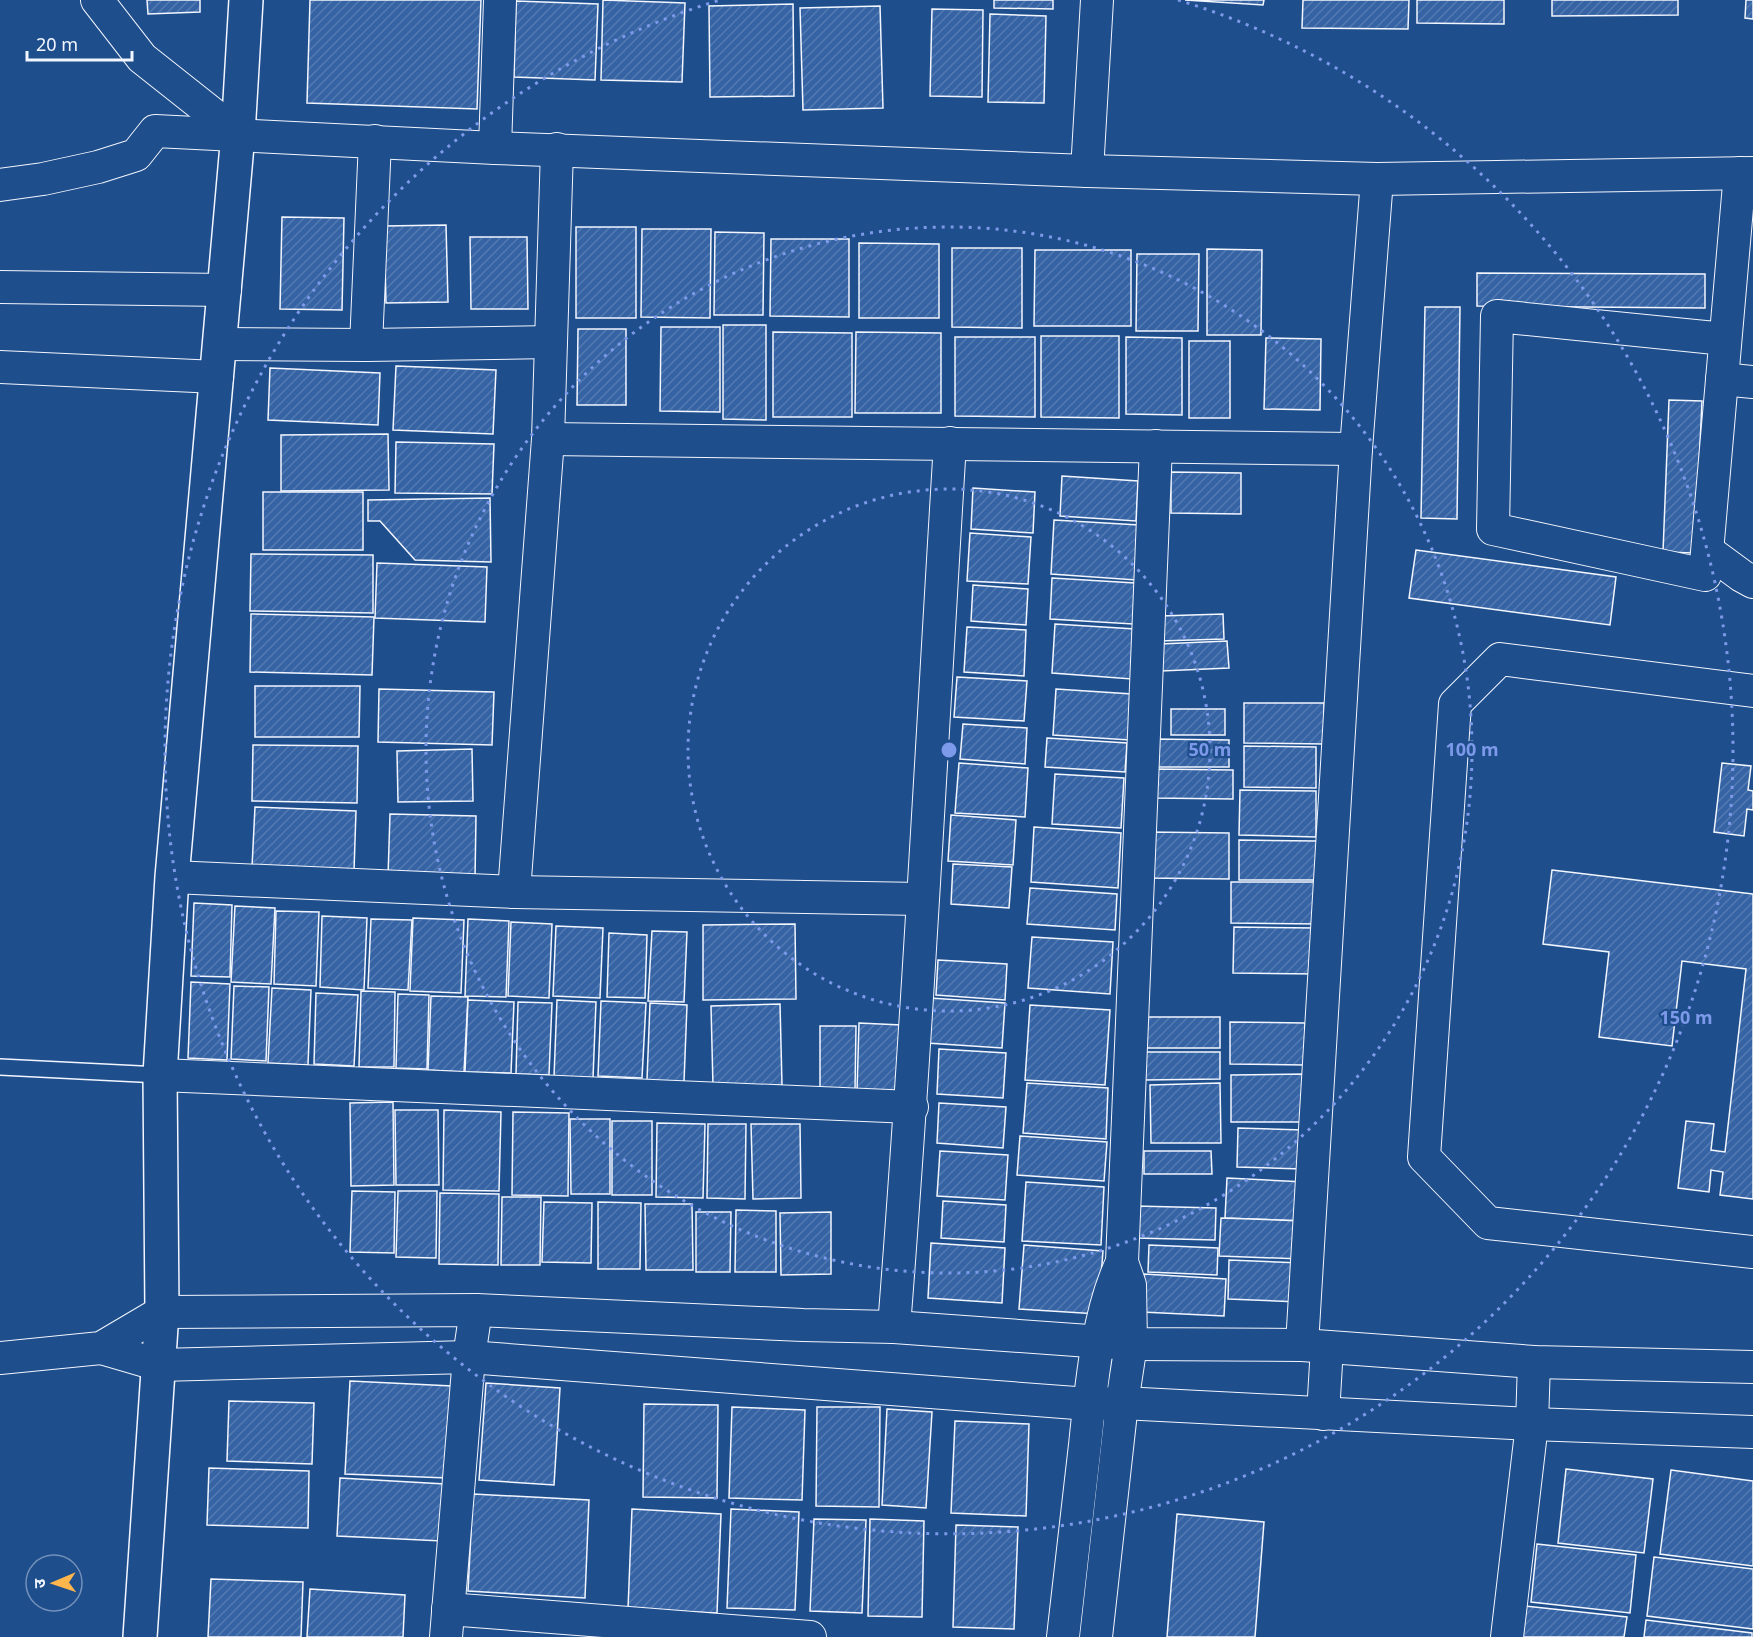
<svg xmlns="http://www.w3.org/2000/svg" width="1753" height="1637" font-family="'Noto Sans','Noto Sans Devanagari',sans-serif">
	<defs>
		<pattern id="building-hatch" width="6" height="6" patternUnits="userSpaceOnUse" patternTransform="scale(1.5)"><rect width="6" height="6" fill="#3563a3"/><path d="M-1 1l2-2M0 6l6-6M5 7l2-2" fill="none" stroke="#537ab1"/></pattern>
	</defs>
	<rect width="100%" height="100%" fill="#1f4e8c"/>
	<g fill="url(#building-hatch)" stroke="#f2f6ff" stroke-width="1.5">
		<polygon points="147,0 200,0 200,12 148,14"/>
		<polygon points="310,0 481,0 477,109 307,103"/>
		<polygon points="603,0 685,3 682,82 601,80"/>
		<polygon points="994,0 1053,0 1053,9 994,8"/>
		<polygon points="1185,0 1264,0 1263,5"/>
		<polygon points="1303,0 1409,0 1408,29 1302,28"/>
		<polygon points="1417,0 1504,0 1504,24 1417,23"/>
		<polygon points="1552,0 1678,0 1678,15 1552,16"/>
		<polygon points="1746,0 1753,0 1753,19 1745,18"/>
		<polygon points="516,1 598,4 595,80 514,77"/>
		<polygon points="793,4 794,96 710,97 709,6"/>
		<polygon points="880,6 883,108 803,110 800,8"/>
		<polygon points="932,9 983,10 982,97 930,96"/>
		<polygon points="990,14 1046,16 1044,103 988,102"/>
		<polygon points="282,217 344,218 342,310 280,309"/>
		<polygon points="446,225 448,302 386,303 384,226"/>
		<rect x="576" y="227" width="60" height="91"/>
		<polygon points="642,229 711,229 710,318 641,317"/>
		<polygon points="715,232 764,233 763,315 714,315"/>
		<polygon points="470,237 527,237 528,309 471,309"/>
		<polygon points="771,239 849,239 849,317 770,316"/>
		<polygon points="859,243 939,244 939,318 859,318"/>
		<polygon points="952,248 1022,248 1022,328 952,327"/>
		<polygon points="1207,249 1262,250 1261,335 1207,335"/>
		<polygon points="1035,250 1131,250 1131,326 1034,326"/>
		<polygon points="1137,254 1199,254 1198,331 1136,331"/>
		<polygon points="1477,273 1705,274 1705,308 1477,306"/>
		<polygon points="1425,307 1460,307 1457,519 1421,518"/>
		<polygon points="723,325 766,325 766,420 723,419"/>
		<polygon points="661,327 720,327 720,412 660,411"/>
		<polygon points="578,329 626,329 626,405 577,405"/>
		<polygon points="773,332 852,333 852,417 773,417"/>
		<polygon points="856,332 941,333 941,413 855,413"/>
		<polygon points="1041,336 1119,336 1119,418 1041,417"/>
		<polygon points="955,337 1035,337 1035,417 955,416"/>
		<polygon points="1126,337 1182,338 1182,415 1126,414"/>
		<polygon points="1266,338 1321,339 1320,410 1264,409"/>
		<rect x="1189" y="341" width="41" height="77"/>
		<polygon points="396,366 496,370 493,434 393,430"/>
		<polygon points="270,368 380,373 378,425 268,420"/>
		<polygon points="1669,400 1702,401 1695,553 1663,552"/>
		<polygon points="388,434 389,490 281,491 281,435"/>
		<polygon points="396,442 494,444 492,494 395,493"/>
		<polygon points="1171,472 1241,473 1241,514 1171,513"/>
		<polygon points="1062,476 1138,481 1136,521 1060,516"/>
		<polygon points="973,488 1035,492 1033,533 971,529"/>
		<rect x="263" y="492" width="100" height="58"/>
		<polygon points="490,498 491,562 415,560 380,521 368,521 368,500"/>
		<polygon points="1054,520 1139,525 1136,580 1051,574"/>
		<polygon points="970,533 1031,537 1028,584 967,581"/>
		<polygon points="1416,550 1616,577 1610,625 1409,598"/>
		<polygon points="251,554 373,555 373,613 250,611"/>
		<polygon points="377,563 487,567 485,622 375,618"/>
		<polygon points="1052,578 1135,583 1133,624 1050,619"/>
		<polygon points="973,585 1028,589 1026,625 971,621"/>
		<polygon points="251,614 374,617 372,675 250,672"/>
		<polygon points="1223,614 1224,639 1160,641 1160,616"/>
		<polygon points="1055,624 1135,629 1132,679 1052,673"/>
		<polygon points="967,627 1026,630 1024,676 964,672"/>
		<polygon points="1227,641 1229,668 1161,671 1160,644"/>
		<polygon points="957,677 1027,681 1024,721 954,717"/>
		<polygon points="255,686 360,686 359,737 255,737"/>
		<polygon points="379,689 494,692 492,745 378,742"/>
		<polygon points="1056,689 1132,694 1129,740 1053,735"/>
		<polygon points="1244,703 1324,703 1324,744 1244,743"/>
		<rect x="1171" y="709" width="54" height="26"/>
		<polygon points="963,724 1027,728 1025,764 960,759"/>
		<polygon points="1047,738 1127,743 1125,772 1045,767"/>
		<polygon points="1155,739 1229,740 1229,767 1155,767"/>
		<polygon points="253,745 358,746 357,803 252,801"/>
		<polygon points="1244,746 1316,747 1316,788 1244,787"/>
		<polygon points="472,749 473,801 398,802 397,751"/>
		<polygon points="959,763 1028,768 1025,817 955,813"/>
		<polygon points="1722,763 1751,766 1748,790 1753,791 1753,810 1747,809 1744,836 1714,832"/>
		<polygon points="1155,769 1233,770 1233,799 1154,798"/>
		<polygon points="1055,774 1124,778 1121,828 1052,824"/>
		<polygon points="1240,790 1316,791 1316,837 1239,835"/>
		<polygon points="255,807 356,811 354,871 252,867"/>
		<polygon points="390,814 476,816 475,879 388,877"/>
		<polygon points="951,815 1016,820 1013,865 948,861"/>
		<polygon points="1034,827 1121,833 1118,888 1031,882"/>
		<polygon points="1147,832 1229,833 1229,879 1146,878"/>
		<polygon points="1239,840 1317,841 1317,880 1239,880"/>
		<polygon points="953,864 1012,867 1009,908 951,904"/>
		<polygon points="1552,870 1753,894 1753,1199 1720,1195 1723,1172 1711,1170 1709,1192 1678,1188 1686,1121 1714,1124 1711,1150 1725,1152 1746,969 1682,961 1672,1046 1599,1037 1609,952 1543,944"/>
		<polygon points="1231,882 1318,882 1319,924 1231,923"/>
		<polygon points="1030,888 1117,894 1115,930 1027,924"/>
		<polygon points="194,903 232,905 230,977 191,976"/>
		<polygon points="235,906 275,908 271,984 231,982"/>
		<polygon points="276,911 319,912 316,986 274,984"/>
		<polygon points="322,916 367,918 364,990 320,987"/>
		<polygon points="413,918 464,920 461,993 410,991"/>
		<polygon points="371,919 412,920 408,990 368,988"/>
		<polygon points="468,919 509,921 506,997 465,996"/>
		<polygon points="511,922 552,924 549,998 508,996"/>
		<polygon points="795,924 796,999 703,1000 703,925"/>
		<polygon points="556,926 603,928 600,998 553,996"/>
		<polygon points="1234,927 1315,928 1315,974 1233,973"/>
		<polygon points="652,931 687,932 684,1002 648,1001"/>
		<polygon points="609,933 647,935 645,998 607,997"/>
		<polygon points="1032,937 1113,942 1110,994 1028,988"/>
		<polygon points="938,960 1007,964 1005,1000 936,995"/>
		<polygon points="191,982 230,984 227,1060 188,1058"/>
		<polygon points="234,986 269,987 266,1061 231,1059"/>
		<polygon points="272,988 311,990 308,1065 268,1063"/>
		<polygon points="361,991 395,992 394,1067 359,1067"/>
		<polygon points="316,993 358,995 354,1066 314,1064"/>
		<polygon points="398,994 429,995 427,1069 396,1068"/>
		<polygon points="431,996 468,997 464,1072 428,1070"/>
		<polygon points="930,998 1005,1003 1002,1048 927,1043"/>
		<polygon points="468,1000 514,1002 511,1073 465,1072"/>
		<polygon points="557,1000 596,1002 593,1078 554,1077"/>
		<polygon points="601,1001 646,1003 642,1078 598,1076"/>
		<polygon points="518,1002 552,1003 549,1075 516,1074"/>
		<polygon points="650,1003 687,1005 684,1082 647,1080"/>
		<polygon points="780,1004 782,1085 713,1087 711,1006"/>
		<polygon points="1030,1005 1110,1010 1105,1085 1025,1080"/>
		<polygon points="1142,1017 1220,1017 1220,1048 1143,1048"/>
		<polygon points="1230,1022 1305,1023 1304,1065 1230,1064"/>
		<polygon points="859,1023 901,1025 898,1092 857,1091"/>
		<polygon points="820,1026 856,1026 855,1091 820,1090"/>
		<polygon points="939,1049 1006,1053 1003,1098 937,1094"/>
		<polygon points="1144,1052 1220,1052 1220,1079 1144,1080"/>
		<polygon points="1305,1074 1305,1122 1231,1122 1231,1075"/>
		<polygon points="1027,1083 1108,1088 1106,1139 1023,1133"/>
		<polygon points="1220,1083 1221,1143 1151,1143 1150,1085"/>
		<polygon points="393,1102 394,1185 351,1186 350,1103"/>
		<polygon points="939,1103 1006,1107 1003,1148 937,1143"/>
		<polygon points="395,1110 438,1110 439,1185 396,1185"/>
		<polygon points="444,1110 501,1112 499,1191 443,1190"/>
		<polygon points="513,1112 569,1113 568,1196 512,1195"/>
		<polygon points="570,1119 610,1119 610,1194 571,1194"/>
		<rect x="612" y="1121" width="40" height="74"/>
		<polygon points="657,1123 705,1124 703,1198 656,1197"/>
		<polygon points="708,1124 746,1124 745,1199 707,1198"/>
		<polygon points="751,1124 800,1124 801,1198 753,1199"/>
		<polygon points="1238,1128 1303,1130 1302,1169 1237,1167"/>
		<polygon points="1020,1136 1107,1142 1104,1181 1017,1175"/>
		<polygon points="940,1151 1008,1155 1005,1200 937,1196"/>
		<polygon points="1144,1151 1211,1151 1212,1174 1144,1174"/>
		<polygon points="1227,1178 1305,1182 1303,1221 1225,1218"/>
		<polygon points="1026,1182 1104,1187 1101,1245 1022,1241"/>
		<polygon points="352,1191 395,1192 394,1253 350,1252"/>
		<polygon points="398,1191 437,1191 436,1258 396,1257"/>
		<polygon points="440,1193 499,1194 498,1265 439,1264"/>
		<polygon points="502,1197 541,1197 540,1265 501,1265"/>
		<polygon points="943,1201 1006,1205 1004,1242 941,1238"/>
		<polygon points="544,1202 592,1203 591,1263 542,1262"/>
		<polygon points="598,1202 641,1203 640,1269 598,1269"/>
		<polygon points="645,1204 692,1204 693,1270 646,1270"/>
		<polygon points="1136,1206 1216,1208 1215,1240 1135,1238"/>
		<polygon points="736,1210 776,1211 776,1272 735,1272"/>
		<polygon points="696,1212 731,1212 730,1272 696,1272"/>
		<polygon points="831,1212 831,1274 781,1275 780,1213"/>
		<polygon points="1221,1218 1303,1221 1301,1259 1219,1256"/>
		<polygon points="931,1243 1005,1248 1002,1303 928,1298"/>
		<polygon points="1024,1245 1103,1251 1098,1314 1019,1309"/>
		<polygon points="1149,1245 1218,1248 1217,1275 1148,1272"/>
		<polygon points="1229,1260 1301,1263 1299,1302 1228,1299"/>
		<polygon points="1144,1274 1226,1279 1224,1316 1142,1312"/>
		<polygon points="350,1381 452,1386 447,1478 345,1474"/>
		<polygon points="486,1383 560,1388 554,1485 479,1480"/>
		<polygon points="229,1401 314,1403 312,1464 227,1461"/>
		<polygon points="644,1404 718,1405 717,1498 643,1497"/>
		<polygon points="732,1407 805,1410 802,1500 729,1498"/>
		<polygon points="817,1407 880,1407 879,1507 816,1506"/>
		<polygon points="887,1409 932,1412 926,1508 882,1505"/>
		<polygon points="955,1421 1029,1424 1026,1516 951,1513"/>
		<polygon points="209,1468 309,1471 308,1528 207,1525"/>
		<polygon points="1566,1469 1653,1479 1644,1553 1558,1543"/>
		<polygon points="1671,1470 1753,1481 1753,1566 1660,1554"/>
		<polygon points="340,1478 445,1484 442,1541 337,1536"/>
		<polygon points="473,1494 589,1500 585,1598 468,1591"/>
		<polygon points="632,1509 721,1514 717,1613 628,1609"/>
		<polygon points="731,1509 799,1512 795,1610 727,1608"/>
		<polygon points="1177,1514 1264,1522 1255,1637 1167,1637"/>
		<polygon points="814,1519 866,1520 862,1613 810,1611"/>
		<polygon points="870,1519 924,1521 922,1617 868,1616"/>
		<polygon points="956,1525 1018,1527 1014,1629 953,1627"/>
		<polygon points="1537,1544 1636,1555 1630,1613 1531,1602"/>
		<polygon points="1654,1557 1753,1569 1753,1629 1647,1616"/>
		<polygon points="211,1579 303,1582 301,1637 208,1637"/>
		<polygon points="310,1589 405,1595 403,1637 307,1637"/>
		<polygon points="1525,1606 1627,1617 1624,1637 1522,1637"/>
		<polygon points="1646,1620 1752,1633 1752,1637 1644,1637"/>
	</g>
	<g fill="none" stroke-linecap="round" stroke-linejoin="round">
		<defs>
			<polyline id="service" points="0,1067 160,1075"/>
			<g id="minor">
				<polyline points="97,0 142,58 238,134"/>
				<polyline points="495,148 500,0"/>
				<polyline points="1087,171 1097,0"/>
				<polyline points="0,185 43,179 98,167 136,155 155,131 495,148 1087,171 1377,179 1753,173"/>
				<polyline points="0,287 225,290"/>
				<polyline points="1725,339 1497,316 1493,529 1705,575 1740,173"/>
				<polyline points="220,344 366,345 551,342"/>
				<polyline points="366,345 375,141"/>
				<polyline points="0,367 217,377"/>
				<polyline points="1722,379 1753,382"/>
				<polyline points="548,439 1356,449"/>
				<polyline points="1708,551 1742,576 1753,582"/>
				<polyline points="1753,691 1500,659 1455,704 1424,1157 1488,1223 1753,1252"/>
				<polyline points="172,877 514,892 922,899"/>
				<polyline points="514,892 548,439 557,149"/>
				<polyline points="160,1075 912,1107"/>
				<path d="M894,1327C917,1033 932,738 950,443"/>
				<polyline points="1302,1345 1356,449 1377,179"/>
				<polyline points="101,1348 159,1365 469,1357 1089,1404 1122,1403 1532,1424 1753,1432"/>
				<polyline points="0,1358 101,1348 162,1312 476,1310 803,1325 894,1327 1131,1344 1302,1345 1534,1362 1753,1367"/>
				<polyline points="1323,1414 1327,1347"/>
				<polyline points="448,1609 810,1637"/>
				<polyline points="446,1637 469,1357 476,1310"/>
				<path d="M1063,1637C1070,1573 1078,1509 1085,1445C1091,1388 1097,1314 1122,1262"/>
				<polyline points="1096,1637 1122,1403 1131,1344 1130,1285 1122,1262 1156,446"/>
				<polyline points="1507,1637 1532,1424 1534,1362"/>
			</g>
			<polyline id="tertiary" points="140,1637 162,1312 160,1075 172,877 238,134 246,0"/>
		</defs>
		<use href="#service" stroke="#f2f6ff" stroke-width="18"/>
		<use href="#minor" stroke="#f2f6ff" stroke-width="34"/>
		<use href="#tertiary" stroke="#f2f6ff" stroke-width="36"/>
		<use href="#service" stroke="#1f4e8c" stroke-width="15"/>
		<use href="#minor" stroke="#1f4e8c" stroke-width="32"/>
		<use href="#tertiary" stroke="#1f4e8c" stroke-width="33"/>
	</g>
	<g fill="none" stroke="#7d9aea" stroke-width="3" stroke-dasharray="3 6">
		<circle cx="949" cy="750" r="261"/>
		<circle cx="949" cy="750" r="523"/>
		<path d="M1178 0A784 784 0 1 1 720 0"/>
	</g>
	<circle cx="949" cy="750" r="9" fill="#7d9aea" stroke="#1f4e8c" stroke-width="3"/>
	<g font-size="18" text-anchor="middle" font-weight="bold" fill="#7d9aea" stroke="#1f4e8c" stroke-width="4.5" stroke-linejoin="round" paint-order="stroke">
		<text x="1210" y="756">50 m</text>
		<text x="1472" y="756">100 m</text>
		<text x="1686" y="1024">150 m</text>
	</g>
	<g transform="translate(54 1583) rotate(268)"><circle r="28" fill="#1f4e8c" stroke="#7391ba" stroke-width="1.5"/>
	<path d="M0-4.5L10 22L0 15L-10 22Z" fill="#ffb74d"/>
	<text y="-9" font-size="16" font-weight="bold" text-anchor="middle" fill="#f2f6ff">उ</text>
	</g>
	<path d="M27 51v9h105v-9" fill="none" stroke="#f2f6ff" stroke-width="3"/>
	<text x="36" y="51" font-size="18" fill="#f2f6ff" stroke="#1f4e8c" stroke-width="4.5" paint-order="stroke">20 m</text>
</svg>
